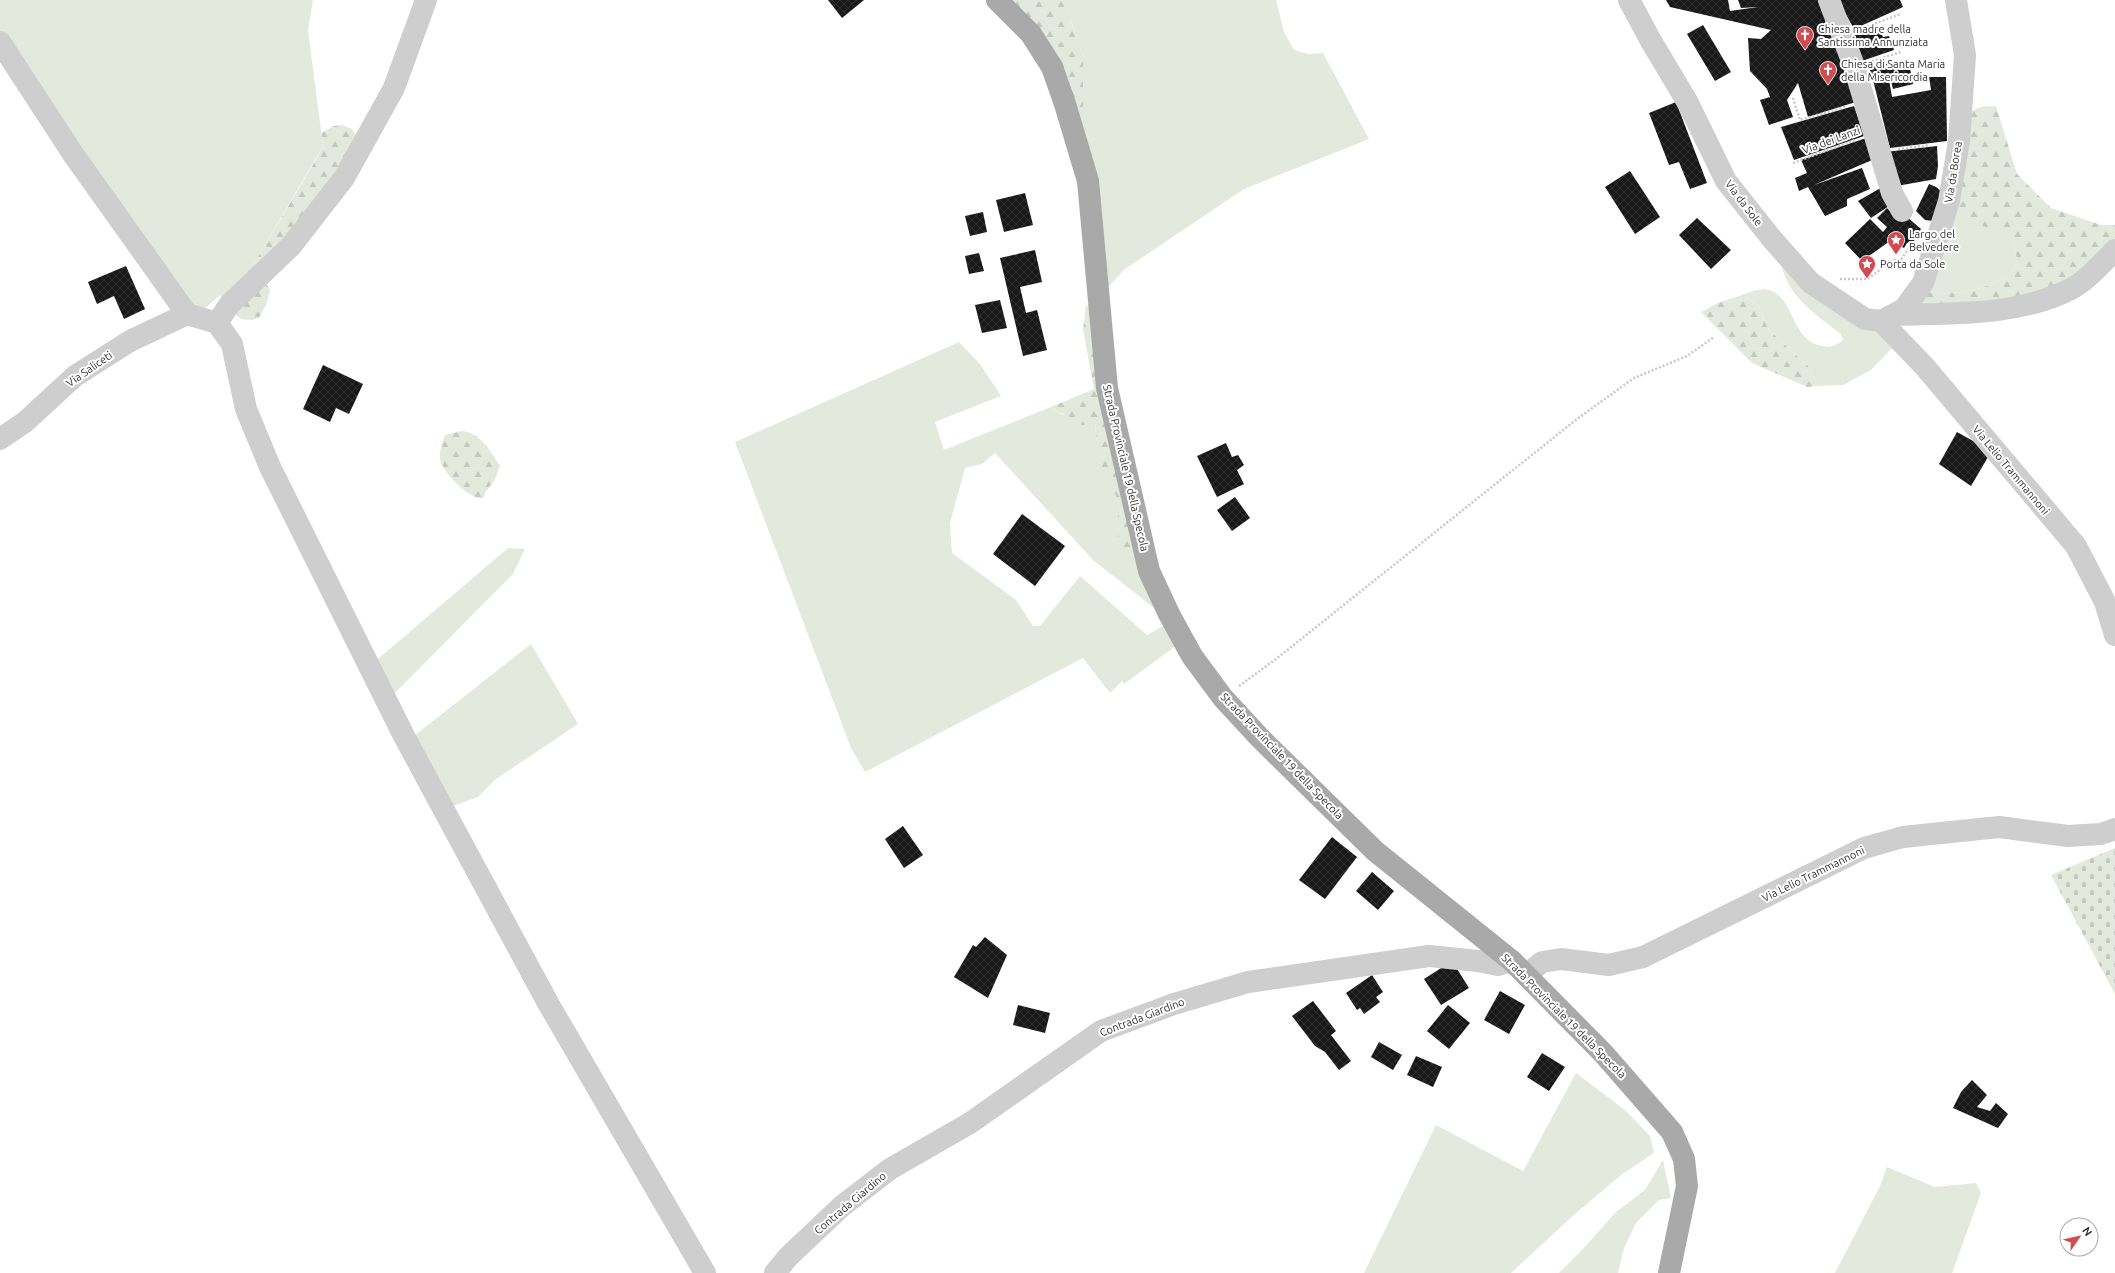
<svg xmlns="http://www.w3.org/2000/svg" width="2115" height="1273" font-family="Ubuntu,sans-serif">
	<defs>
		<pattern id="forest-firs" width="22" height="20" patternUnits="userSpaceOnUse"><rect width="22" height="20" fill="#e4e9de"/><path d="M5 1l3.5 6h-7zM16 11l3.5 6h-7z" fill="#c4c8bf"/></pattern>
		<pattern id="cemetery-stones" width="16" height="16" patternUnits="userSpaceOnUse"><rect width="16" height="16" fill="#e4e9de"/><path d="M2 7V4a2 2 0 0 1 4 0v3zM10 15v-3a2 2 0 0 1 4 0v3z" fill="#c4c8bf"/></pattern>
		<pattern id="building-cross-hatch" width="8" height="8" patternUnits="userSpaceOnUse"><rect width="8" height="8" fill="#181818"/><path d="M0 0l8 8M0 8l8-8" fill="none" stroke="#313131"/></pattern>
	</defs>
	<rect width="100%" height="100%" fill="#fff"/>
	<g fill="#e4e9de">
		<polygon points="0,0 313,0 308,30 323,146 255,262 240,278 197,315 0,33"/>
		<polygon points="1061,0 1276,0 1284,32 1294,50 1308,54 1323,53 1369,139 1244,189 1125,269 1109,286 1100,280 1080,127 1083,118 1083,56 1066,7"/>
		<path d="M1955,211L1983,225L1999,230L2013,237L2017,260L2011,275C1984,290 1957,296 1926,292C1941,267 1950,240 1955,211Z"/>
		<path d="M1781,263L1878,329L1895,345L1871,370L1843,385L1817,386L1809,367L1768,329L1759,307L1747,297H1736C1746,294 1759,287 1769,290C1795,297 1790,341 1823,346C1831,348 1837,345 1843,340L1841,334C1815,314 1788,297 1781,263Z"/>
		<polygon points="959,342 979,363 1001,396 935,422 944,450 1051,407 1063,415 1095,424 1098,453 1113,487 1121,511 1116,521 1143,557 1158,611 1093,560 995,453 982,464 965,468 950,523 952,553 1016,600 1033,626 1040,626 1080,576 1147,635 1165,625 1177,645 1124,684 1122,681 1110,693 1083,658 865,772 851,748 735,442"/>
		<polygon points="508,548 525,549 513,574 389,699 372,664"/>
		<polygon points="531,644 578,724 496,779 478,797 448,808 410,739"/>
		<polygon points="1576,1073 1625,1110 1650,1136 1654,1153 1621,1175 1575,1214 1511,1273 1364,1273 1436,1125 1523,1171"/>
		<polygon points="1663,1160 1671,1198 1659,1200 1636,1223 1624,1248 1618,1273 1559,1273 1583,1249 1616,1212 1645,1190"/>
		<polygon points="1887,1167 1935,1187 1976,1183 1981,1193 1952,1273 1835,1273 1880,1186"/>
	</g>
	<g fill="url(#forest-firs)">
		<polygon points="1006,0 1061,0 1066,7 1083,56 1083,118 1080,127"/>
		<path d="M1996,106L2017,174L2051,208L2101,225H2115V240L2066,283L2020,300L1916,309L1926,292C1957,296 1984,290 2011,275L2017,260L2013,237C1994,227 1970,226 1955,211L1972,111L1981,107Z"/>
		<polygon points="342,125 352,129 357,137 265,281 270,290 267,303 259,318 251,320 241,319 220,295 255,262 315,161 323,146 321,133 334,126"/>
		<polygon points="1736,297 1747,297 1759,307 1768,329 1809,367 1817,386 1807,387 1752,363 1701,312 1718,303"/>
		<path d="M1086,305L1095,312L1143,557L1136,565C1124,555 1117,538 1116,522C1116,519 1119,514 1121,511L1113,487L1107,482L1098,453L1095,424L1081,425L1051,407L1094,389L1083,330Z"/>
		<path d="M462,431C480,432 491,452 500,466L495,479L485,493L484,498C471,502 442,472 440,459C439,451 442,443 445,435Z"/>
	</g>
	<polygon fill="url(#cemetery-stones)" points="2115,848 2115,994 2051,875"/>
	<g fill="url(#building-cross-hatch)">
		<polygon points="828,0 864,0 842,18"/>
		<polygon points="1666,0 1728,0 1730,11 1758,7 1741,8 1738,0 1824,0 1862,100 1808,117 1798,83 1787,100 1793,117 1769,125 1760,100 1770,97 1767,89 1750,71 1748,38 1761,39 1771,30 1670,7"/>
		<polygon points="1838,0 1900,0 1903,7 1854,29"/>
		<polygon points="1703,25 1731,72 1715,81 1687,34"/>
		<polygon points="1877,25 1883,37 1889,36 1894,50 1859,62 1849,34"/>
		<polygon points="1888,63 1910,68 1913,84 1893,89 1890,77 1869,74 1871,67"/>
		<polygon points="1929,77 1946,77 1947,141 1890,148 1873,80 1889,80 1892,97 1931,90"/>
		<polygon points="1676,102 1707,183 1690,189 1679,162 1669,165 1649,113"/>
		<polygon points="1854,106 1864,136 1794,160 1781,127"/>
		<polygon points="1872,136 1879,157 1814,185 1862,168 1870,189 1847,199 1847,206 1825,216 1808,187 1799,191 1795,178 1807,173 1801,160"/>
		<polygon points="1937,146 1938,166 1936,179 1891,187 1885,152"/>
		<polygon points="1630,171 1660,217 1635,234 1605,187"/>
		<polygon points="1929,184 1936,187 1945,194 1934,221 1925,220 1916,211"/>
		<polygon points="1884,186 1892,204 1871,218 1858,201"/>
		<polygon points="1025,193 1033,225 1004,232 996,200"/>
		<polygon points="1887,208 1895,216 1900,211 1921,229 1914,241 1907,243 1904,248 1890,241 1862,261 1845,243 1870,219 1883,232 1887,227 1877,218"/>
		<polygon points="983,212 987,232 970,236 965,216"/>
		<polygon points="1697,218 1731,250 1711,269 1679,235"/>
		<polygon points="1035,250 1042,282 1020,287 1026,313 1037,310 1047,350 1023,356 1000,258"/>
		<polygon points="979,253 984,271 969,274 965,256"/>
		<polygon points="126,266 145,309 124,319 114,296 97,304 88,282"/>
		<polygon points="1000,300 1007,328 982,333 975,305"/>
		<polygon points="323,365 363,384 349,414 336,408 330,422 303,409"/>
		<polygon points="1957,432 1975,442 1988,457 1971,486 1939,464"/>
		<polygon points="1226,443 1232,457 1238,455 1244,465 1237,470 1244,484 1217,497 1197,456"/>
		<polygon points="1235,497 1250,518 1232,531 1217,510"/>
		<polygon points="1022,514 1065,546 1035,586 993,554"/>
		<polygon points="903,826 923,855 904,868 885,839"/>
		<polygon points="1332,837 1357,857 1325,899 1299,880"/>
		<polygon points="1372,872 1394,891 1378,910 1356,891"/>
		<polygon points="985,937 1007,955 988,998 954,977 973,945 976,947"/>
		<polygon points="1452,961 1469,988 1441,1005 1424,979"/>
		<polygon points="1372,975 1383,992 1376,997 1380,1002 1364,1014 1360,1008 1357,1010 1346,993"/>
		<polygon points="1500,991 1525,1005 1509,1034 1484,1020"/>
		<polygon points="1313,1001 1336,1031 1331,1035 1351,1061 1339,1070 1325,1052 1315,1046 1292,1016"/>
		<polygon points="1018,1005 1050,1013 1045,1033 1013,1025"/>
		<polygon points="1448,1005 1470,1023 1449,1049 1427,1031"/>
		<polygon points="1379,1042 1402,1055 1393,1070 1371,1057"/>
		<polygon points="1542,1053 1565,1067 1549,1091 1527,1077"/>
		<polygon points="1416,1056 1442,1067 1433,1087 1407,1075"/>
		<polygon points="1972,1080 1987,1095 1977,1107 1990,1111 1996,1103 2008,1114 1998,1128 1953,1108 1961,1092"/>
	</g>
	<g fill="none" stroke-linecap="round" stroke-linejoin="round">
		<g stroke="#c8c8c8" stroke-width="2.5" stroke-dasharray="2 2" stroke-linecap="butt">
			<polyline points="1860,29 1901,14"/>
			<polyline points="1872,61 1901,52"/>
			<polyline points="1879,77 1889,78"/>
			<polyline points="1793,98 1800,120 1845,107"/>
			<polyline points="1898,149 1929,145"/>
			<polyline points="1793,163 1855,140"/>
			<polyline points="1840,279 1867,279 1894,260 1900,261 1911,245 1915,244"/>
			<polyline points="1239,686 1276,659 1577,419 1634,378 1687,356 1714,337"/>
		</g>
		<g stroke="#cecece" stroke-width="22">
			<polyline points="1629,0 1651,41 1688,103 1726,181 1772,239 1811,283 1865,319 1881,321"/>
			<polyline points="1829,0 1854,66 1892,193 1902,211"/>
			<polyline points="0,42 73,154 187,314 217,323 232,344 246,409 270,467 404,736 548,1003 705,1273"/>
			<path d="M1895,315C1953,313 2016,316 2069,290C2087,281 2101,264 2115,250"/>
			<polyline points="1881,321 1925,367 2076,546 2105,602 2115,635"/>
			<polyline points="1881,321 1904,309 1923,283 1949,201 1959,141 1965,55 1956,0"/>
			<polyline points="217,323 229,305 291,246 344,178 394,88 426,0"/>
			<polyline points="0,439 25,422 75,376 130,341 187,314"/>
			<polyline points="1526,975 1542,962 1561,959 1609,965 1643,957 1864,848 1903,837 1999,827 2068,836 2101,834 2115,829"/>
			<polyline points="775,1273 788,1257 842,1206 890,1169 970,1123 1101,1031 1174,1004 1248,982 1429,956 1478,961 1498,965 1512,961"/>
		</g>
		<polyline stroke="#a9a9a9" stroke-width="22" points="997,0 1031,34 1052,67 1065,104 1088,181 1107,388 1149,571 1169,614 1192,656 1223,698 1261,739 1375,851 1512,961 1603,1053 1672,1132 1684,1159 1687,1186 1669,1273"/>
	</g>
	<defs>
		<symbol id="church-pin" viewBox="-11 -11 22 30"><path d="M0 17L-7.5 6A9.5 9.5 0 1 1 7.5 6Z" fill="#d14b4f" stroke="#fff"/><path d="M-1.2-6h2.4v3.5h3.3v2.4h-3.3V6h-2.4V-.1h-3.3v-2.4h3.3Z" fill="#fff"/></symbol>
		<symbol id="sight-pin" viewBox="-11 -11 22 30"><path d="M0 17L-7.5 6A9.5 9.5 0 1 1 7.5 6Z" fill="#d14b4f" stroke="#fff"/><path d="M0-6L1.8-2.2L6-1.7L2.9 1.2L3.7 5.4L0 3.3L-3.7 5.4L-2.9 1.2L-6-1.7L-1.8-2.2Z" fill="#fff"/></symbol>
	</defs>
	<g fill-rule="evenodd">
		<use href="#church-pin" x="1795" y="25" width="20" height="27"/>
		<use href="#church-pin" x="1818" y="60" width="20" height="27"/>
		<use href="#sight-pin" x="1886" y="230" width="20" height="27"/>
		<use href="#sight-pin" x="1857" y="254" width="20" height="27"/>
	</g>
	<g text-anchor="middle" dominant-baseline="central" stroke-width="4" stroke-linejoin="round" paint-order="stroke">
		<g font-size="11" fill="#313131" stroke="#fff" text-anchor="start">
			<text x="1818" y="29">Chiesa madre della<tspan x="1818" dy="13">Santissima Annunziata</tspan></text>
			<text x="1841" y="64">Chiesa di Santa Maria<tspan x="1841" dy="13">della Misericordia</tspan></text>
			<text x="1909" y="234">Largo del<tspan x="1909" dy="13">Belvedere</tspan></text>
			<text x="1880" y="264">Porta da Sole</text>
		</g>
		<g font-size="11" fill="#313131" stroke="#fff">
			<text transform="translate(1831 140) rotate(-20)">Via dei Lanzi</text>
			<text transform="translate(1953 172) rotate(-81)">Via da Borea</text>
			<text transform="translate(1744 203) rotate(53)">Via da Sole</text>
			<text transform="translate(89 369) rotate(-35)">Via Saliceti</text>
			<text transform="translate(1126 468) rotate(77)">Strada Provinciale 19 della Specola</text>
			<text transform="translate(2011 470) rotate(50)">Via Lelio Trammannoni</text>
			<text transform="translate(1282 756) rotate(46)">Strada Provinciale 19 della Specola</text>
			<text transform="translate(1813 874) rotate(-26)">Via Lelio Trammannoni</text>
			<text transform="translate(1564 1016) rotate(45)">Strada Provinciale 19 della Specola</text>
			<text transform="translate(1142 1017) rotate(-21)">Contrada Giardino</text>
			<text transform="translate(850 1203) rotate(-40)">Contrada Giardino</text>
		</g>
	</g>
	<g transform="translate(2079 1237) rotate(56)"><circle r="19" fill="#ffffff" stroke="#adadad"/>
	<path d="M0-3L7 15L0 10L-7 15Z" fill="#d14b4f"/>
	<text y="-6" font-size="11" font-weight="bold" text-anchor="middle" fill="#313131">N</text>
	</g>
</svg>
